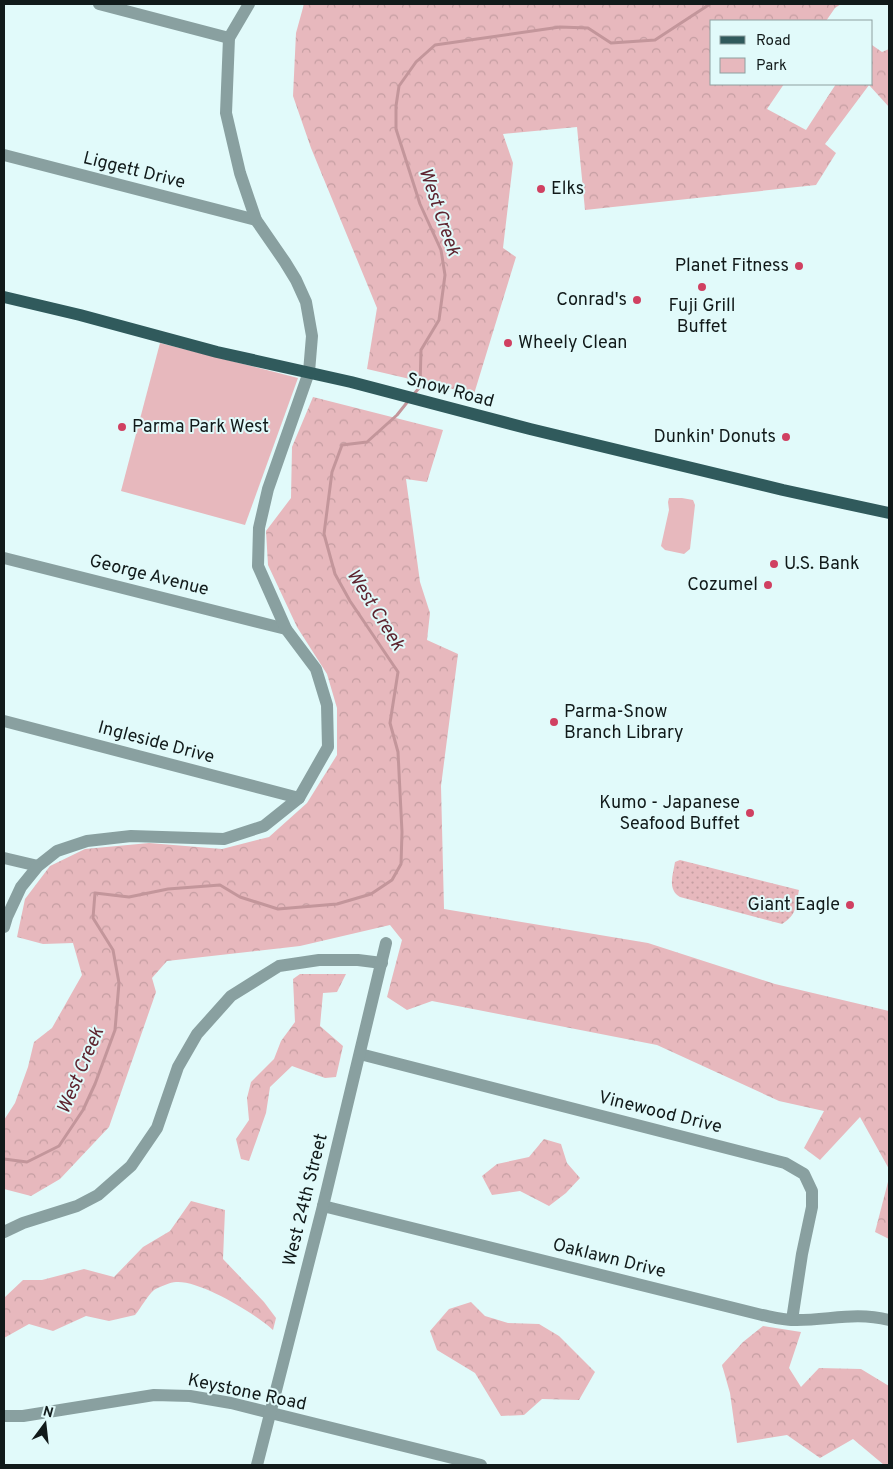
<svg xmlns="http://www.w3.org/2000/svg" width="893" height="1469" font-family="Overpass,sans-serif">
	<defs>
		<pattern id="grass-dots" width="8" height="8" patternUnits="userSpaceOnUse" patternTransform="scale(1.25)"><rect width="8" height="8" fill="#e7b8bd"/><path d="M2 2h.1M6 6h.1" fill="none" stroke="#c59ea2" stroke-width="1.8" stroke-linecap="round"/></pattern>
		<pattern id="forest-crowns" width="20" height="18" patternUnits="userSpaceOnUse" patternTransform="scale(1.25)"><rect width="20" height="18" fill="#e7b8bd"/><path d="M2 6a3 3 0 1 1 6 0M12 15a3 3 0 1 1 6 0" fill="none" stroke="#c59ea2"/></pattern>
	</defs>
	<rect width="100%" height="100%" fill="#e1fafa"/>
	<path fill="url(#grass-dots)" d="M680,860L799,890C796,905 797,915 782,924L680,897C667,889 673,875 675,862Z"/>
	<g fill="url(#forest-crowns)">
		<polygon points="304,4 841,4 835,8 826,21 712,21 712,84 784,84 767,109 806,130 836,84 872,84 872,45 882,52 889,49 889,67 888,68 889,72 889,107 869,85 825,144 836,153 816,185 585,210 577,127 503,134 513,163 503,248 516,257 474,394 367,369 377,308 311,148 293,96 296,33"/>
		<polygon points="313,397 443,430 427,482 406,479 420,582 430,613 427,640 458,654 441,786 444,909 648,943 775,984 889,1011 889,1169 860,1117 820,1160 804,1148 824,1111 779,1101 657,1045 432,1001 407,1010 387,997 402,940 390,925 300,946 167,961 152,978 156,992 109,1127 60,1179 31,1196 4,1189 4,1120 15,1103 28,1067 34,1042 52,1028 82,975 73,943 43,944 17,937 25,899 50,866 85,849 149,843 222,849 269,837 307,803 337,755 337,708 327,674 297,627 268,565 266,531 291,498 292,447"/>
		<polygon points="300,974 346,974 337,992 323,993 320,1026 343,1046 336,1077 325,1078 292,1066 270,1087 266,1113 249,1161 241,1159 236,1139 249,1120 247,1098 251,1082 274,1059 281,1041 295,1022 293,979"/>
		<polygon points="544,1139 561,1144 567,1163 580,1178 566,1193 549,1206 520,1191 492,1195 482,1176 497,1164 529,1157"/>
		<polygon points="889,1178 889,1239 875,1232"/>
		<path d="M191,1201L225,1210L223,1259L264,1302L276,1318L273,1330C256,1314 200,1280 176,1282C171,1282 159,1287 154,1290C147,1296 141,1308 135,1315L109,1321L86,1316L53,1331L29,1324L4,1338V1298L23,1280H42L84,1269L114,1277L143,1247L170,1231Z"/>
		<polygon points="471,1302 485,1316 508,1323 539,1324 559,1336 595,1372 579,1400 542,1399 524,1415 501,1416 475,1373 437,1350 430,1331 449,1309"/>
		<polygon points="763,1326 801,1332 789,1368 801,1387 819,1368 861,1369 889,1386 889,1465 884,1465 853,1439 820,1458 787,1435 737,1443 730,1393 722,1365 743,1342"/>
	</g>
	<g fill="#e7b8bd">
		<polygon points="160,343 298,378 245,525 121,491"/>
		<polygon points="669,498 682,498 693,500 695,505 690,549 684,554 665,550 661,546 669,510 668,502"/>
	</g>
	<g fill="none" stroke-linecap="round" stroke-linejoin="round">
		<g stroke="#c3969b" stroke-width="3">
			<polyline points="413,395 420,387 421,350 439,320 445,275 441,250 420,204 396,129 396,106 399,86 416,62 435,45 560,27 588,28 611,43 655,40 710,4"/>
			<polyline points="4,1159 27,1162 59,1146 83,1110 95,1084 115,1030 119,983 113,950 93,918 95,893 129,897 168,889 220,885 240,897 278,909 337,904 371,894 392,880 401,864 402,832 398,752 390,723 398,672 350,601 335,574 324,534 332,472 342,445 367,442 397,415 409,400"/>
		</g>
		<g stroke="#89a0a0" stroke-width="12">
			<polyline points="99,4 229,38"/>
			<polyline points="4,155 256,220"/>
			<polyline points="4,558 286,629"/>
			<polyline points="4,721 299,798"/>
			<polyline points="4,858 38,866"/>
			<polyline points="4,927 7,917 21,887 38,866 57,851 87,841 131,836 224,839 264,826 299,798 328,747 327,705 316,669 286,629 258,566 259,528 268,489 309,372 312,336 306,302 296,280 285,262 256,220 240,173 226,113 229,38 249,4"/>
			<polyline points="360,1054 785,1163 804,1174 812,1191 812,1207 802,1254 792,1320"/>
			<path d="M323,1206L762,1315C772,1317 783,1320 793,1320C827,1321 854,1311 889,1320"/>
			<polyline points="4,1232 23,1223 77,1206 98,1195 131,1166 157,1128 178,1067 197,1034 231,996 279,966 319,960 358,960 382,963"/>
			<polyline points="4,1416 23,1416 154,1395 190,1396 231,1403 481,1465"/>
			<polyline points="257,1465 323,1206 386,943"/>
		</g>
		<polyline stroke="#305a5c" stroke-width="12" points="4,297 80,315 217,352 351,382 530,429 783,490 889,513"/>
	</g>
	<g fill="#d04061" stroke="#e1fafa" stroke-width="2">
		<circle cx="541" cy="189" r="5"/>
		<circle cx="799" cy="266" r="5"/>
		<circle cx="702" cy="287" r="5"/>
		<circle cx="637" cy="300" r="5"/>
		<circle cx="508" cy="343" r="5"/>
		<circle cx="122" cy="427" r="5"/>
		<circle cx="786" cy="437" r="5"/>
		<circle cx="774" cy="564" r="5"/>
		<circle cx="768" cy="585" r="5"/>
		<circle cx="554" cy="722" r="5"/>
		<circle cx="750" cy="813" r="5"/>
		<circle cx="850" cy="905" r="5"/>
	</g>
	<g text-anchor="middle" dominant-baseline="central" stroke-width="4" stroke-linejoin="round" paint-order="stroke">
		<g font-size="18" fill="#111a1a" stroke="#e1fafa">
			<text transform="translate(134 171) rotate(14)">Liggett Drive</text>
			<text transform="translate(450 391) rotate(15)">Snow Road</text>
			<text transform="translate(149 576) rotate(14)">George Avenue</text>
			<text transform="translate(156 743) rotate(15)">Ingleside Drive</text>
			<text transform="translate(660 1113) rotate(14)">Vinewood Drive</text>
			<text transform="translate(306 1200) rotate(-76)">West 24th Street</text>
			<text transform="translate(609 1259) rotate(14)">Oaklawn Drive</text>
			<text transform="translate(247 1393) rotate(12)">Keystone Road</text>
		</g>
		<g font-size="18" fill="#111a1a" stroke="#e1fafa" text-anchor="end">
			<text x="551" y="189" text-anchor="start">Elks</text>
			<text x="789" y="266">Planet Fitness</text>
			<text x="627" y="300">Conrad's</text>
			<text x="702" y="306" text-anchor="middle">Fuji Grill<tspan x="702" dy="21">Buffet</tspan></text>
			<text x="518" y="343" text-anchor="start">Wheely Clean</text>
			<text x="132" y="427" text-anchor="start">Parma Park West</text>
			<text x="776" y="437">Dunkin' Donuts</text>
			<text x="784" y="564" text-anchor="start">U.S. Bank</text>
			<text x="758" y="585">Cozumel</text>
			<text x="564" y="712" text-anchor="start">Parma-Snow<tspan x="564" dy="21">Branch Library</tspan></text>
			<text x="740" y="803">Kumo - Japanese<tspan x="740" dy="21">Seafood Buffet</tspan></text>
			<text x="840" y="905">Giant Eagle</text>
		</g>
		<g font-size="19" font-style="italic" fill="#5e242f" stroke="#e1fafa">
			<text transform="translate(439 212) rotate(71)">West Creek</text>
			<text transform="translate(375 610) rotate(58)">West Creek</text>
			<text transform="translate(81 1071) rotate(-67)">West Creek</text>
		</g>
	</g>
	<rect width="893" height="1469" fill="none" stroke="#111a1a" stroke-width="10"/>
	<rect x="710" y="20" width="162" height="65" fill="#e1fafa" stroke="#8ea0a0"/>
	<rect x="720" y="36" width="25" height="8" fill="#305a5c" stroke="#8ea0a0"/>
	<text x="756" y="45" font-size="15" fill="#111a1a">Road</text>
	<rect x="720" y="58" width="25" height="15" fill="#e7b8bd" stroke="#8ea0a0"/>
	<text x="756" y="70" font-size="15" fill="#111a1a">Park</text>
	<g transform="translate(45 1424) rotate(15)" stroke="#e1fafa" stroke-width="4" paint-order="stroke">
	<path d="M0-4L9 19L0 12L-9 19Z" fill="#111a1a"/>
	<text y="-8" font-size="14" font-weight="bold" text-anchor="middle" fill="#111a1a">N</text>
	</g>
</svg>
